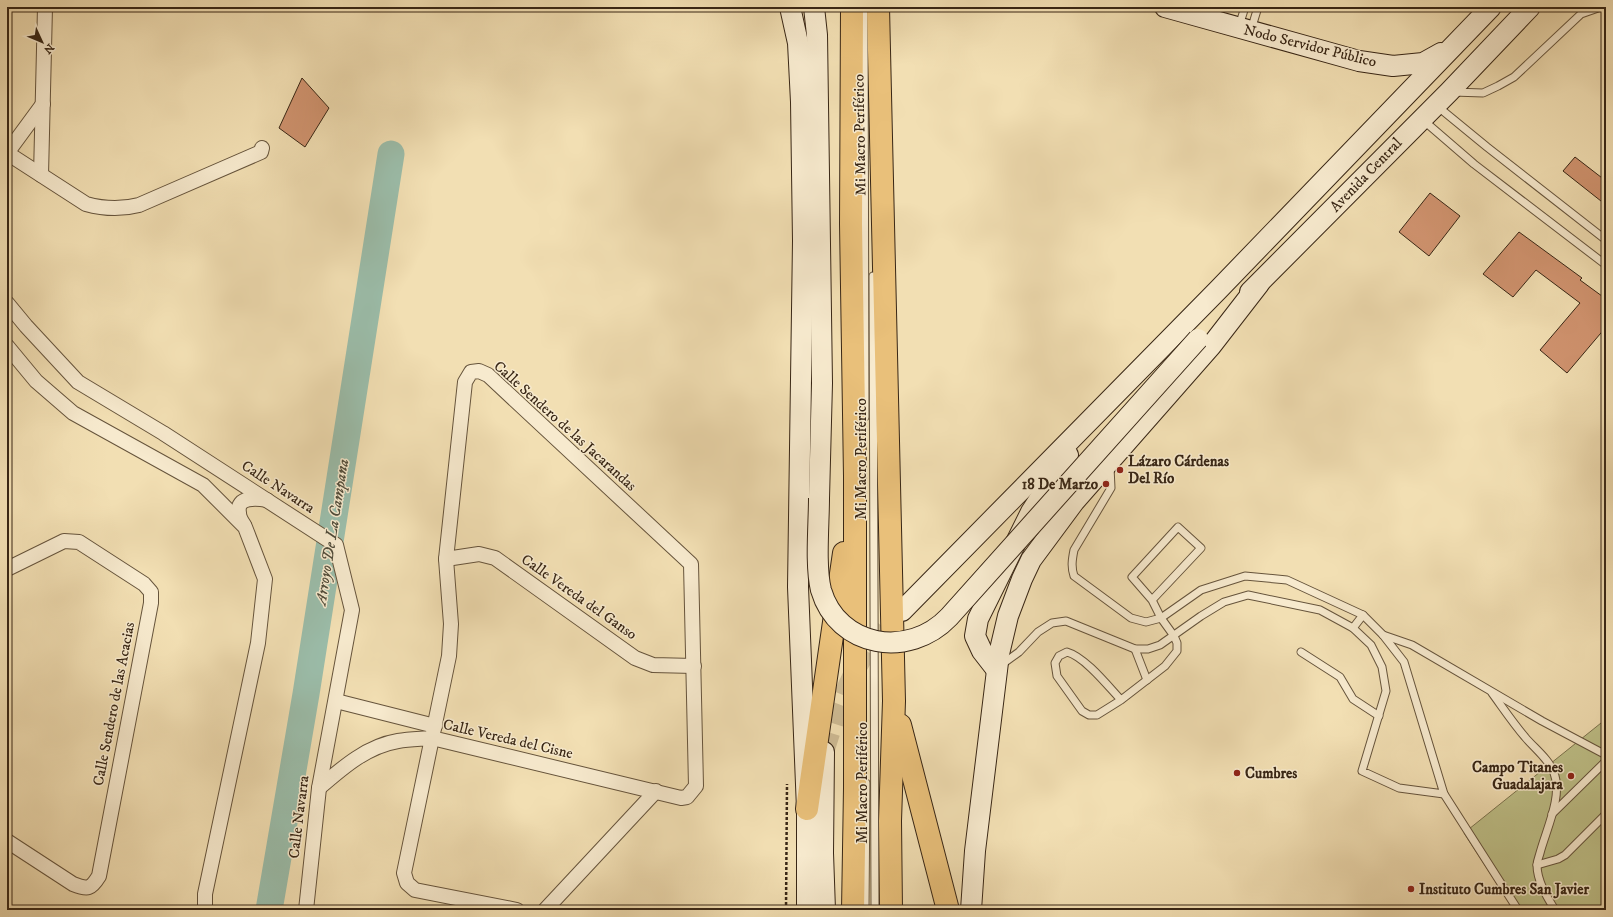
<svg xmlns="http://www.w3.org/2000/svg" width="1613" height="917" font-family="'IM FELL DW Pica',serif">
	<rect width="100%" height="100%" fill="#f2dfb3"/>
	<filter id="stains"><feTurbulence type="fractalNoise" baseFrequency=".005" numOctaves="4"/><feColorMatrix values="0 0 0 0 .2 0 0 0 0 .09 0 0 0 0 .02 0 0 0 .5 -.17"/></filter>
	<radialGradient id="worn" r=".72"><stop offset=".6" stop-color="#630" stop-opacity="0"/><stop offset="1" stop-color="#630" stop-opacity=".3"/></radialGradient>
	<polygon fill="#bfc189" stroke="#7c744f" points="1606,719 1606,910 1514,910 1464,833"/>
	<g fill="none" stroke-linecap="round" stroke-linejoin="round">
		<polyline stroke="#9bbdaa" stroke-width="27" points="269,910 306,694 391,154"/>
	</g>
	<g fill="#d19470" stroke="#382615">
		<polygon points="302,78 329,108 305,147 279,128"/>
		<polygon points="1575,157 1606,181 1606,205 1563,171"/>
		<polygon points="1430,193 1460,216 1429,256 1399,232"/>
		<polygon points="1519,232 1582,278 1580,280 1606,299 1606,327 1567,373 1540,350 1580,303 1536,270 1513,297 1483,274"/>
	</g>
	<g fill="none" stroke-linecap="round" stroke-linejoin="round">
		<path stroke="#cdba93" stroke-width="20" stroke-dasharray="20 10" stroke-linecap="butt" d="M824,752C833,724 841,697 855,671C863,655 875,642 885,628"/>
		<defs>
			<g id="lane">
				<polyline points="864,7 865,417"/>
				<polyline points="1239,26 1245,7"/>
				<polyline points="1251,30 1258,7"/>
				<polyline points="1453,92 1483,93 1498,86 1514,77 1581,14 1601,7"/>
				<polyline points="1437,106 1487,147 1606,240"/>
				<polyline points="1423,120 1474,164 1606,265"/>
				<polyline points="873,276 875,910"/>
				<polyline points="1353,628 1363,615"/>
				<polyline points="1383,635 1412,645 1542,721 1606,755"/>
				<polyline points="1135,649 1147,680"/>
				<polyline points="1301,652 1340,677 1353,699 1379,716"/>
				<path d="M1001,665L1019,652L1038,632L1052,623L1066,621L1135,649H1148L1160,645L1201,616L1224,602L1248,595L1320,610L1353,628L1371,645L1382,667L1386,691L1362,771L1399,788L1444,794L1404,662L1383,635L1363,615L1287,580L1245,576L1201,590L1161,618L1146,622L1131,618L1074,576C1071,567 1072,560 1074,550L1111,488L1110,467"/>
				<path d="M1492,693C1503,708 1513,723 1525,737C1534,748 1549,759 1554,773C1563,796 1546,830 1540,853C1539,857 1537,861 1537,865C1537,881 1547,897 1555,910"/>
				<path d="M1121,700C1108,686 1085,657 1067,652L1059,656L1055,663L1057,676L1082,711L1089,715H1097L1121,700L1165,666L1177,651V643L1174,636L1161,618L1152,600L1201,548L1178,527L1132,577L1152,600"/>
				<polyline points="1444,794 1518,910"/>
				<polyline points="1552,814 1606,761"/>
				<polyline points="1537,865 1558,859 1565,855 1606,814"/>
				<polyline points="865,910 866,783"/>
			</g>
			<g id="street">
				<path d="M7,153L86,204C104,209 120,210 139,205L261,152L262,148"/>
				<polyline points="7,153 43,104"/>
				<polyline points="41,175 45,7"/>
				<polyline points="7,303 26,326 78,382 163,433 336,545 352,610 319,788 306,910"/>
				<polyline points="7,346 36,381 73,413 203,485 245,527 265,579 258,643 205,894 205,910"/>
				<path d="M244,525C242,522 239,517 239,513C236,496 257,498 267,500"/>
				<polyline points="446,559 479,554 495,558 635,658 653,665 694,666"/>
				<path d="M7,569L64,541L79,542L144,584L151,592V603L99,876C91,889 88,890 73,884L7,841"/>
				<polyline points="336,701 435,726"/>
				<path d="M319,788C342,768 367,746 398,741C409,739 421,739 432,738L681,798L687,797L696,786L691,564L488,375L479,371L471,372L465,382L446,559L451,624L449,656L432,738L404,873L407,883L415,890L517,910"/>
				<polyline points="545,910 656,791"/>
			</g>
			<g id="secondary">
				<polyline points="790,7 798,43 801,102 803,241 798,587 807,809 807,910"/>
				<polyline points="814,7 817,35 822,383 819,498"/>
				<polyline points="1165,7 1359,61 1393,66 1423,63 1441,53"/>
				<polyline points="1250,292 1449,92 1530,7"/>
				<polyline points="902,611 1218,290 1491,7"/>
				<polyline points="996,669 982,651 975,636 978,619 1031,512 1068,455"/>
				<polyline points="824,752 823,853 825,910"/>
				<polyline points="971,910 975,851 999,654 1008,616 1022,579 1031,560 1074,502 1211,346 1259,284"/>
			</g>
			<g id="highway">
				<polyline points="852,7 851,224 855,476 855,788 853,910"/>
				<polyline points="878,7 894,701 890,821 891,910"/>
				<polyline points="900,725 948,910"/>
				<polyline points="807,809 844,553"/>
			</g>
		</defs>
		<use href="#lane" stroke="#66543c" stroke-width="9"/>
		<use href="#street" stroke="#66543c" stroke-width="16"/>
		<use href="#secondary" stroke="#382615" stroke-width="22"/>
		<use href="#highway" stroke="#382615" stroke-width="24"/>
		<polyline stroke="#382615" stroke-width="2.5" stroke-dasharray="3 2" stroke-linecap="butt" points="786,910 787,784"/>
		<use href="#lane" stroke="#f7eace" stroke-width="7"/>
		<use href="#street" stroke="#f7eace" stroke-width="14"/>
		<use href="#secondary" stroke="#f7eace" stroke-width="20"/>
		<use href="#highway" stroke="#e9c07a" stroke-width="22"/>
		<defs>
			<path id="secondary-bridge" d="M819,498C819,524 815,566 821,590C838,648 909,659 949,617L1198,339"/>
		</defs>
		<use href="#secondary-bridge" stroke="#382615" stroke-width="22" stroke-linecap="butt"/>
		<use href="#secondary-bridge" stroke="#f7eace" stroke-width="20"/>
	</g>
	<g fill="#8f2418" stroke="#f7eace" stroke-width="1.5">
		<circle cx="1120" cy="470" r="4"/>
		<circle cx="1106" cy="484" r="4"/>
		<circle cx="1237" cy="773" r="4"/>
		<circle cx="1571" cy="776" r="4"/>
		<circle cx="1411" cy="889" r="4"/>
	</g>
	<g text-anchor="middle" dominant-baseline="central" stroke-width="3" stroke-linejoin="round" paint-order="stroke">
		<g font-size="15" fill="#382615" stroke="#f7eace">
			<text transform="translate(1310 46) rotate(14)">Nodo Servidor Público</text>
			<text transform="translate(860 135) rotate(-91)">Mi Macro Periférico</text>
			<text transform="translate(1366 175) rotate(-46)">Avenida Central</text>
			<text transform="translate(565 426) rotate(42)">Calle Sendero de las Jacarandas</text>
			<text transform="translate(861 459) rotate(-90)">Mi Macro Periférico</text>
			<text transform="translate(278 487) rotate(33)">Calle Navarra</text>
			<text transform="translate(579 597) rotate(35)">Calle Vereda del Ganso</text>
			<text transform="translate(114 704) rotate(-79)">Calle Sendero de las Acacias</text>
			<text transform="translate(508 739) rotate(13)">Calle Vereda del Cisne</text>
			<text transform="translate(862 783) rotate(-90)">Mi Macro Periférico</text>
			<text transform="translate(299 817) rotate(-83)">Calle Navarra</text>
		</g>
		<g font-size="15" font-weight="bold" fill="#382615" stroke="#f7eace" text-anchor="start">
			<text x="1128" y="461">Lázaro Cárdenas<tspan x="1128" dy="17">Del Río</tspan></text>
			<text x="1098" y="484" text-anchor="end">18 De Marzo</text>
			<text x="1563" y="767" text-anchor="end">Campo Titanes<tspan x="1563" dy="17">Guadalajara</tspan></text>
			<text x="1245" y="773">Cumbres</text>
			<text x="1419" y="889">Instituto Cumbres San Javier</text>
		</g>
		<g font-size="16" font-style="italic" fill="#514c3a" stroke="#f7eace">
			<text transform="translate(332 532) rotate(-81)">Arroyo De La Campana</text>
		</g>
	</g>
	<rect width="1613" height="917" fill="none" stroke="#f2dfb3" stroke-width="24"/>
	<rect x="8" y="8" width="1597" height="901" fill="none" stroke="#382615" stroke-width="2"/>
	<rect x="12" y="12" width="1589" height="893" fill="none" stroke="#382615"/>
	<g transform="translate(42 42) rotate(134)" stroke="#f7eace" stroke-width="3" paint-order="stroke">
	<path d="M0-3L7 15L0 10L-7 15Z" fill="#382615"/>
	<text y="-6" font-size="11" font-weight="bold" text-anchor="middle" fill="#382615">N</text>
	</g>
	<rect width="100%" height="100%" filter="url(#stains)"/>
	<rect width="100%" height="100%" fill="url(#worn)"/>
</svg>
